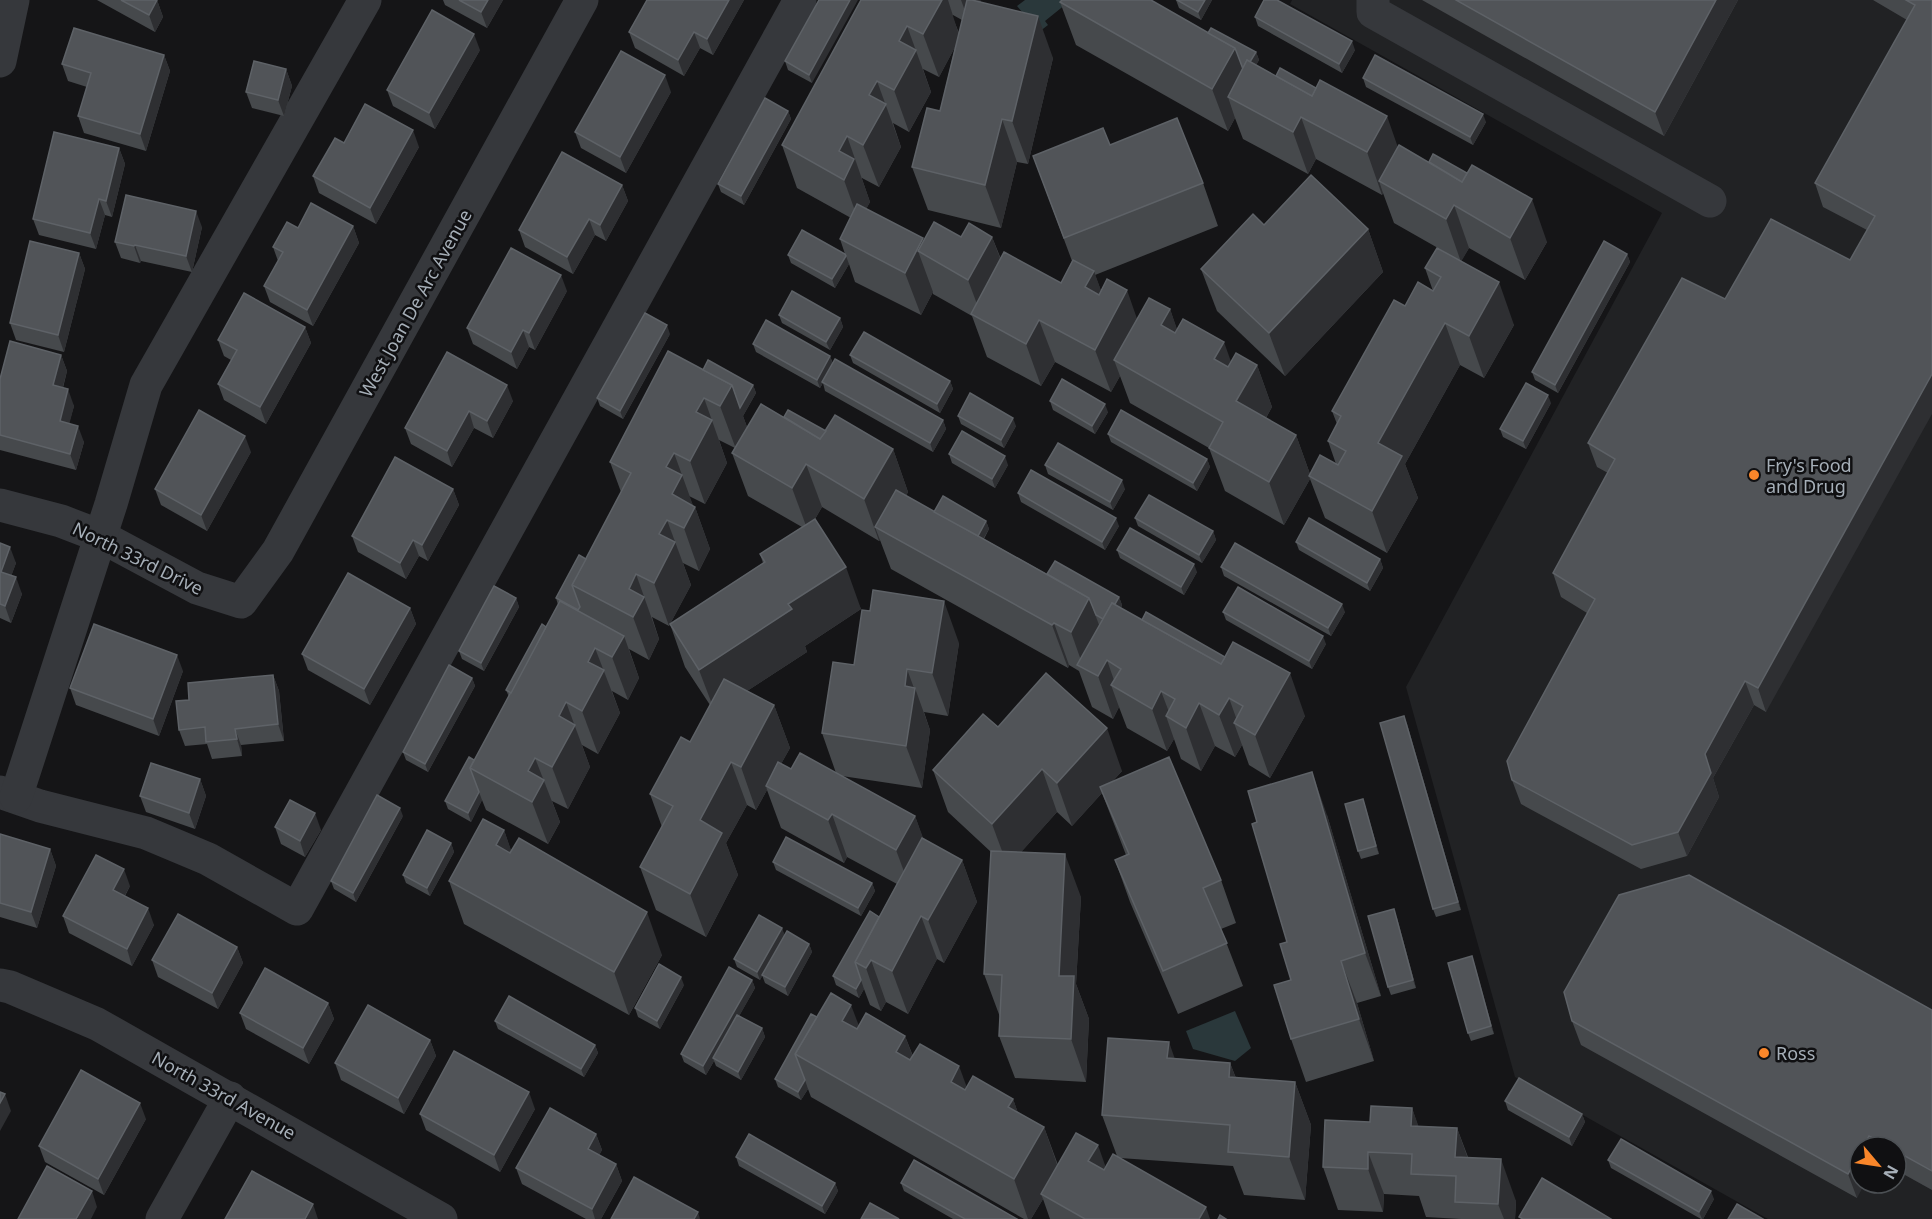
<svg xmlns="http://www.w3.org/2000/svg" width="1932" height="1219" font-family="'Noto Sans',sans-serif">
	<rect width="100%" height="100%" fill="#151517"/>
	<path fill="#212224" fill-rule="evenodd" d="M1292,0H1932V1219H1768L1515,1077L1406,687L1662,213L1290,4ZM1860,1147H1896V1183H1860Z"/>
	<g fill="#2a383b">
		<polygon points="1025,0 1071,0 1045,21 1048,25 1039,32 1017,6"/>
		<polygon points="1235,1011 1251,1048 1235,1061 1193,1049 1186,1031"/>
	</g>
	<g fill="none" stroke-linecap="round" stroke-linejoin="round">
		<g stroke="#36383c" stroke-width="33">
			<polyline points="1373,0 1373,12 1710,201"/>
			<polyline points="0,61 13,0"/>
			<polyline points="0,505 61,521 100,536 197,588 241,602 278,551 582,0"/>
			<polyline points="0,792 40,806 146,833 208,859 297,909 800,0"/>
			<polyline points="16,797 111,504 146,385 365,0"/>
			<polyline points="0,985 10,987 97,1024 441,1219"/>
			<polyline points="162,1219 230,1098"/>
		</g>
	</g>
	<g fill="#46494c" fill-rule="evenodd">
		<polygon points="97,0 157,0 163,17 155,32"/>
		<polygon points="443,0 503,0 487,28 445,5"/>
		<polygon points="647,0 744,0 713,55 700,48 684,76 635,48 629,32"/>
		<polygon points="819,0 812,83 788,70 785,61"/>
		<path d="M861,0H980L981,2L1053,58L1028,164L1017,162L1001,228L928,210L912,167L940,111L955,47L939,77L923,69L931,92L909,132L893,123L901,147L879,187L862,178V179L870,202L866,209L924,240L961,237H992L1001,259L1061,283L1072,261L1033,156L1110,145L1203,183L1218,226L1095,275L1101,291L1137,319L1170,309L1177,330L1231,362L1257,365L1272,407L1266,418L1296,435L1310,474L1336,464L1328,441L1337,424L1332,411L1405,306L1433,291L1425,268L1445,252L1394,223L1383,193L1382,195L1316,159L1308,174L1243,139L1235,118L1228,131L1076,45L1060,2L1208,33L1256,52L1259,60L1256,65L1398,147L1547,242L1525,280L1469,248L1461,261L1514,325L1484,378L1460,365L1405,464L1418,498L1387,553L1325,518L1310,479L1284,525L1225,491L1209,448L1130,403L1120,376L1111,392L1055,362L1041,386L987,357L972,316L933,294V292L921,315L855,282L849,264L835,288L791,263L788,255L845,254L840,239L851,218L797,188L782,145ZM953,15L962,20L959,33L952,16Z"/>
		<polygon points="1176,0 1212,0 1201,20 1179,8"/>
		<polygon points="1422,0 1738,0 1664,136"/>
		<polygon points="1873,0 1932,0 1766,712 1754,705 1713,778 1719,797 1687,856 1641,869 1521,804 1512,780 1587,613 1561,597 1553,573 1608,473 1597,467 1588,443 1725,299 1850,260 1867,230 1823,207 1815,183 1907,20"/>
		<polygon points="1255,17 1355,50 1342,73 1258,26"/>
		<polygon points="480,50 435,129 393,106 387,90"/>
		<polygon points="164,55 170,71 146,151 84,133 78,116 87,87 68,81 62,64"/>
		<polygon points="286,69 292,86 284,116 252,108 246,92"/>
		<polygon points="1363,78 1486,122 1473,145 1366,87"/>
		<polygon points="671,92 626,173 581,148 575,132"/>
		<polygon points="788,111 791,119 744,205 721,192 718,184"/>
		<polygon points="344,143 419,147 376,224 319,193 313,176"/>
		<polygon points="119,148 125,164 112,217 105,215 96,249 39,235 33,219"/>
		<polygon points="622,185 628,201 606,241 595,235 573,274 525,247 519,230"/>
		<polygon points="353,226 359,243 313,326 270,302 264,286 278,261 273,247 298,228"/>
		<polygon points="202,227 192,272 141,261 140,263 121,258 115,242"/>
		<polygon points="1368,229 1383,272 1285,376 1217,311 1201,269"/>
		<polygon points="79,253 85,269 64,352 16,340 10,323"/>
		<polygon points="1627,254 1630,262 1558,393 1535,380 1532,372"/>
		<polygon points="567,291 535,350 529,347 517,369 473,344 467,328"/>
		<polygon points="779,315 840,318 843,327 830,350 782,323"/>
		<polygon points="305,327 311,343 266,424 224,400 218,384 231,360 224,356 218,340"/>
		<polygon points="670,334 623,419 600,406 597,398"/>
		<polygon points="753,344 830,356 833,364 943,420 946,429 933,452 825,391 823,383 820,388 756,352"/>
		<polygon points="447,352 513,401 493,438 474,428 452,467 411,444 405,428"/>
		<polygon points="61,355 67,371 63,388 74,406 69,423 84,442 76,470 0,450 0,379"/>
		<polygon points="850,355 950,381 953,389 940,413 853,363"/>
		<path d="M703,370L753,385L756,393L743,416L747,427L784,417L826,431L893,449L908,492L906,496L934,512L986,521L989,529L984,539L1047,574L1119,597L1122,605L1121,608L1305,716L1270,778L1249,765L1242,745L1235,757L1215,746L1201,771L1181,759L1174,739L1167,751L1127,728L1119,707L1113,719L1092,707L1079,671L1069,665L1068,668L891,569L880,540L879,541L822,507L815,519L861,609L805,646L807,652L747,691L774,705L790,748L781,764L791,769L836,773L822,733L854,665L959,643L948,716L924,712L930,730L922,788L842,776L915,816L923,839L962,860L977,902L944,963L937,959L908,1014L886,1002L881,1011L870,1005L864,989L859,998L836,985L833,976L879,917L897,884L847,857L844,863L781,828L767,790L756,810L747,805L726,843L738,875L706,937L656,910L640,867L662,827L650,794L690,742L710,705L685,667L670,624L669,626L652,617L659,639L649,660L629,649L639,678L628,700L612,691L620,713L598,754L582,745L590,767L568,809L552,801L560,822L548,844L486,810L482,800L471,822L448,809L445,801L474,760L509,697L506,690L546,627L558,605L556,598L586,559L621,492L610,462ZM719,440L735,448L732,453L748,496L802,527L760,554L763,563L670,624L691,585L683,563L699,571L710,549L695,507L693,506L689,496L705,504L727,463Z"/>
		<polygon points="1050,401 1108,412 1095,434 1053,410"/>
		<polygon points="1551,403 1526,449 1503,437 1500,429"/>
		<polygon points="958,416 1016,426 1004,448 961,424"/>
		<polygon points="1108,434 1207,459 1210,467 1197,491 1111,442"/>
		<polygon points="251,452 207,531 161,505 155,489"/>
		<polygon points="949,454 1008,465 995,488 952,463"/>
		<polygon points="1045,465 1125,489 1113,510 1048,474"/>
		<polygon points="453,489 459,505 428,561 419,556 406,579 358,552 352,536"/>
		<polygon points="1018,493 1119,526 1105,550 1021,502"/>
		<polygon points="1135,518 1213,531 1216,540 1202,563 1138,526"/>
		<polygon points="1296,542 1380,559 1383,568 1370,591 1299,550"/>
		<polygon points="0,543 16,563 11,576 22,594 11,623 0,618"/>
		<polygon points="1117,550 1197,572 1184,595 1120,558"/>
		<polygon points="1221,567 1345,612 1331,636 1224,576"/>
		<polygon points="516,598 519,607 484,671 462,659 459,651"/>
		<polygon points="410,608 416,624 370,705 308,670 302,654"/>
		<polygon points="1223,612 1326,644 1312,669 1226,620"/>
		<polygon points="183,671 159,736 76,705 70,688"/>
		<polygon points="273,675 279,691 284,741 241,745 242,756 212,759 207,744 185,746 179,730 189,700"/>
		<polygon points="472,678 475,686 428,772 406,760 403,752"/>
		<polygon points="1407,724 1461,910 1436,917 1433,909"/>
		<polygon points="998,727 1122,771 1112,782 1221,880 1236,923 1221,929 1243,986 1178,1014 1130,902 1115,860 1126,855 1116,829 1102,793 1072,826 1057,812 1021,852 1081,897 1076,984 1089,1019 1086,1082 1015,1078 999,1036 1000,1017 984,974 991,852 948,812 933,770"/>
		<polygon points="200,779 206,796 195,829 146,812 140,796"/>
		<polygon points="1363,799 1379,854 1361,859 1358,851"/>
		<polygon points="1327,815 1381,996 1357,1003 1374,1061 1306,1082 1291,1039 1291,980 1287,942"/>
		<polygon points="403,816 356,902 334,889 331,881"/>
		<polygon points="275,827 321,830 305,857 281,844"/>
		<polygon points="504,830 511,851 662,955 629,1015 464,924 449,881"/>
		<polygon points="0,834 50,849 56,866 37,928 0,917"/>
		<polygon points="451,843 454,852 430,896 406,883 403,875"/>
		<polygon points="773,862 872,883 875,891 861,916 776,870"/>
		<polygon points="130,886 125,896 154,925 132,966 69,933 63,916"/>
		<polygon points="1397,918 1416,988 1391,995 1388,987"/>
		<polygon points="782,928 784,935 809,944 812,952 788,996 765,983 762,975 763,974 760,980 737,967 734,959"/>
		<polygon points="237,947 243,963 218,1009 158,977 152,960"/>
		<polygon points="1472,956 1494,1034 1471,1041 1468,1033"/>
		<polygon points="752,980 755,988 739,1016 762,1028 765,1037 741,1080 716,1066 714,1061 706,1075 684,1062 681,1054"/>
		<polygon points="684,985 660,1029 638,1017 635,1008"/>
		<polygon points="328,1003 334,1019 309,1064 246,1029 240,1013"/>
		<polygon points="1932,1010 1932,1190 1896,1170 1896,1147 1860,1147 1857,1198 1581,1045 1572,1021"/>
		<polygon points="817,1017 905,1036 913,1056 967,1087 1013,1099 1018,1113 1044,1127 1058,1165 1106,1167 1117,1156 1102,1115 1174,1058 1230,1063 1236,1078 1295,1082 1311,1125 1305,1200 1244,1195 1233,1166 1120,1158 1210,1219 1050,1219 1043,1199 1031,1219 1024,1219 811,1097 808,1089 801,1100 778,1087 775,1079"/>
		<polygon points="495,1021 595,1045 598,1053 584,1077 498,1029"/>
		<polygon points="430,1040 436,1056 404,1114 341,1080 335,1063"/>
		<polygon points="1505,1101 1582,1114 1585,1122 1572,1146 1508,1110"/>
		<polygon points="1412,1108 1418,1126 1457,1128 1468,1157 1516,1201 1515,1219 1461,1219 1426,1217 1419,1196 1384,1194 1383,1212 1338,1210 1323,1167 1370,1122"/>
		<polygon points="535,1109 500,1172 426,1130 420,1114"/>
		<polygon points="146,1119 104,1195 45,1162 39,1146"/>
		<polygon points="596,1134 602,1150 599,1155 616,1164 622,1181 601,1219 586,1219 522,1184 516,1168"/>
		<polygon points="736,1157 835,1183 838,1191 825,1214 739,1166"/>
		<polygon points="1608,1160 1714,1199 1703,1219 1701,1219 1611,1168"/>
		<polygon points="901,1183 1017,1219 953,1219 904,1191"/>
	</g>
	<g fill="#2e2f32">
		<polygon points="157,0 163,17 155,32 149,15"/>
		<polygon points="488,0 503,0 487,28 481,12"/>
		<polygon points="729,0 744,0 713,55 707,39"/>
		<polygon points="850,0 858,0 812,83 809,75"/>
		<polygon points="934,0 948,0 960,38 939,77 923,34"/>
		<polygon points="961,0 980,0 981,3 970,24"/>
		<polygon points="1205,0 1212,0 1201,20 1198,12"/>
		<polygon points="1716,0 1738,0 1664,136 1655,112"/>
		<polygon points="1038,16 1053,58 1028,164 1012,121"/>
		<polygon points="907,26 931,92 909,132 894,90 899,41"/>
		<polygon points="694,32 700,48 684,76 678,60"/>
		<polygon points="474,34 480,50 435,129 429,113"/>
		<polygon points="1352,41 1355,50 1342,73 1339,64"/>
		<polygon points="1235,48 1256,52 1259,60 1247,82 1228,97 1235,118 1228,131 1212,89"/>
		<polygon points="164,55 170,71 146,151 140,134"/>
		<polygon points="286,69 292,86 284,116 278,100"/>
		<polygon points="665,75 671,92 626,173 620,157"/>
		<polygon points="877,81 901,147 879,187 863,145 869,95"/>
		<polygon points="788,111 791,119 744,205 741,196"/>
		<polygon points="1483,114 1486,122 1473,145 1470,137"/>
		<polygon points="1387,116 1402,159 1379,181 1383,193 1382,195 1367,152"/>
		<polygon points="1301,117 1316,159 1308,174 1293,132"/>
		<polygon points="1002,119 1017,162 1001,228 985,185"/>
		<polygon points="413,130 419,147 376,224 370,208"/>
		<polygon points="847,136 870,202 859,222 844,180 839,151"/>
		<polygon points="119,148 125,164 112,217 106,201"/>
		<polygon points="622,185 628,201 606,241 600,225"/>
		<polygon points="99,199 105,215 96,249 90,233"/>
		<polygon points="1532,199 1547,242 1525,280 1510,238"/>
		<polygon points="1454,205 1469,248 1461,262 1446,219"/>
		<polygon points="196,211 202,227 192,272 186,256"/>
		<polygon points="589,219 595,235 573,274 567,257"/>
		<polygon points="353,226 359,243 313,326 307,310"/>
		<polygon points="1368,229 1383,272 1285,376 1269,333"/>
		<polygon points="992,237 1008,279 983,320 968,280"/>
		<polygon points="923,238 930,258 918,251 933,292 921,315 905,273"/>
		<polygon points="135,245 141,261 140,263 134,246"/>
		<polygon points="79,253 85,269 64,352 58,335"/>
		<polygon points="1627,254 1630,262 1558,393 1555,385"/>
		<polygon points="846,256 849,264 835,288 832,279"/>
		<polygon points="1094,271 1109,313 1085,287"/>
		<polygon points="561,275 567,291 535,350 529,333"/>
		<polygon points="1499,282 1514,325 1484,378 1469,336"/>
		<polygon points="1127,290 1142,333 1114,360 1120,376 1111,392 1095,350"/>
		<polygon points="1170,309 1185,352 1161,325"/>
		<polygon points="840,318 843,327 830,350 826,342"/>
		<polygon points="1039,320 1055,362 1041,386 1026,344"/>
		<polygon points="1445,323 1460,365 1405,464 1418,498 1387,553 1372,511 1378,443"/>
		<polygon points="667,325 670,334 623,419 620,411"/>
		<polygon points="305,327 311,343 266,424 260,407"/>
		<polygon points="523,330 529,347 517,369 511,352"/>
		<polygon points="1224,342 1239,384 1214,359"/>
		<polygon points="61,355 67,371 59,401 53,385"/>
		<polygon points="830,356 833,365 820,388 817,380"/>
		<polygon points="1257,365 1272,407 1251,444 1236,401"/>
		<polygon points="1932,374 1932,414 1766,712 1758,688"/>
		<polygon points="950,381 953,389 940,413 937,404"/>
		<polygon points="507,385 513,401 493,438 487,421"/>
		<polygon points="732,385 753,385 756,393 743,416 747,427 736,449 720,406"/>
		<polygon points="68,389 74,406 66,437 60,421"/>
		<polygon points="1548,395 1551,403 1526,449 1523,441"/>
		<polygon points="704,398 727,463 705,504 690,461 696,412"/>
		<polygon points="1105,404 1108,412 1095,434 1092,426"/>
		<polygon points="469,411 474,428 452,467 447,451"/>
		<polygon points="1013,418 1016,426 1004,448 1001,440"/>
		<polygon points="943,420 946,429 933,452 930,443"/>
		<polygon points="78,426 84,442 76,470 70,454"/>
		<polygon points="1296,435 1311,477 1309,476 1310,479 1284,525 1269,482"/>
		<polygon points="245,436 251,452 207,531 201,515"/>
		<polygon points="893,449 908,492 885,532 875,527 880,540 879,541 864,499"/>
		<polygon points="674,453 694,508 695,507 710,549 699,571 672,494 666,467"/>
		<polygon points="1005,456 1008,465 995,488 992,479"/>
		<polygon points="1207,459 1210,467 1197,491 1193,483"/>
		<polygon points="806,464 822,507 808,531 792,488"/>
		<polygon points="1122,480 1125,489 1113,510 1110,502"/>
		<polygon points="453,489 459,505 428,561 422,545"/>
		<polygon points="1116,518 1119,526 1105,550 1102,542"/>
		<polygon points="667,520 691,585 669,626 654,583 659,534"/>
		<polygon points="986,521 989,529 976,551 973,543"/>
		<polygon points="1213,531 1216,540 1202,563 1199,555"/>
		<polygon points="413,540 419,556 406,579 400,563"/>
		<polygon points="10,547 16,563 7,588 1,572"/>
		<polygon points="1380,559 1383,568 1370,591 1367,583"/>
		<polygon points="1194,564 1197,572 1184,595 1181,587"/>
		<polygon points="846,567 861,609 805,646 807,652 715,712 699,670 788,604"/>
		<polygon points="636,574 659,639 649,660 633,617 629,589"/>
		<polygon points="16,577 22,594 11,623 5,606"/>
		<polygon points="1119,597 1122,605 1108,629 1105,621"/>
		<polygon points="516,598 519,607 484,671 481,663"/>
		<polygon points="1089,598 1105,641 1084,669 1071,632"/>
		<polygon points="944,601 959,643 948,716 932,673"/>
		<polygon points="1342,604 1345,612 1331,636 1328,628"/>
		<polygon points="410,608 416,624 370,705 364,689"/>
		<polygon points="1054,623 1069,665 1068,668 1052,625"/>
		<polygon points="624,636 639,678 628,700 612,657"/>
		<polygon points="1323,636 1326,644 1312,669 1309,661"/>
		<polygon points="595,648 620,713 598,754 582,711 588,662"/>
		<polygon points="177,655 183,671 159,736 153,719"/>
		<polygon points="1107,660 1117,689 1111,685 1119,707 1113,719 1098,676"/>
		<polygon points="907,669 915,691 915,688 930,730 922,788 906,746 905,686"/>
		<polygon points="1290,673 1305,716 1270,778 1255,735"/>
		<polygon points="273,675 279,691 284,741 278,724"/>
		<polygon points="472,678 475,686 428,772 425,764"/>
		<polygon points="1745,681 1754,705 1713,778 1719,797 1687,856 1678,832 1705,754"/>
		<polygon points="1161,691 1172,720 1166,716 1174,739 1167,751 1152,709"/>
		<polygon points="1229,698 1239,726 1234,723 1242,745 1235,757 1219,715"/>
		<polygon points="566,702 590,767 568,809 552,767 559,716"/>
		<polygon points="1199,703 1215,746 1201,771 1186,728"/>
		<polygon points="774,705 790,748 768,787 766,786 767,790 756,810 741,767"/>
		<polygon points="1404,716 1407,724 1461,910 1458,902"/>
		<polygon points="1107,728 1122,771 1072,826 1057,783"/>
		<polygon points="235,729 241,745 242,756 237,739"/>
		<polygon points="535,758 560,822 548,844 532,802 528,771"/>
		<polygon points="731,762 747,805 726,843 738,875 706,937 690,894 700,820"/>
		<polygon points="1042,769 1057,812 1008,867 992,824"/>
		<polygon points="1312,772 1327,815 1381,996 1365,953"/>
		<polygon points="200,779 206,796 195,829 189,813"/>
		<polygon points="479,792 482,800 471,822 468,813"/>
		<polygon points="1363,799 1366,808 1379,854 1376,846"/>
		<polygon points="400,808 403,816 356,902 353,893"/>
		<polygon points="315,813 321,830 305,857 300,841"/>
		<polygon points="832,814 847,857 844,863 828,820"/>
		<polygon points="915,816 931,859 912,893 896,850"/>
		<polygon points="504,830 519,873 496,845"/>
		<polygon points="451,843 454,852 430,896 427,888"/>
		<polygon points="50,849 56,866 37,928 31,912"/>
		<polygon points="1065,854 1081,897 1076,984 1089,1019 1086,1082 1071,1039 1059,976"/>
		<polygon points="962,860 977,902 944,963 928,920"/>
		<polygon points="124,869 130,886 119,906 113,890"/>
		<polygon points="872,883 875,891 861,916 858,908"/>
		<polygon points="148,908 154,925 132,966 127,949"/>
		<polygon points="1394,909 1397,918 1416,988 1413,980"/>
		<polygon points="647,912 662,955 629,1015 614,972"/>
		<polygon points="921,916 937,959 908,1014 892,971"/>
		<polygon points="782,928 785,936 760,980 757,972"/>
		<polygon points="809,944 812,952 788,996 785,987"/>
		<polygon points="237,947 243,963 218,1009 212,993"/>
		<polygon points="1472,956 1475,965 1494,1034 1491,1026"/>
		<polygon points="871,960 886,1002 881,1011 866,968"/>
		<polygon points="1341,961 1357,1003 1374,1061 1359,1019"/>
		<polygon points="681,977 684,985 660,1029 657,1021"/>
		<polygon points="752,980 755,988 715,1059 713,1058 714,1061 706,1075 703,1066"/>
		<polygon points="861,980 864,989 859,998 856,989"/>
		<polygon points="328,1003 334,1019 309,1064 303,1048"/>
		<polygon points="851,1005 867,1047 842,1021"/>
		<polygon points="762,1028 765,1037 741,1080 738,1072"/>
		<polygon points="905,1036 921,1078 896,1052"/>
		<polygon points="430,1040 436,1056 404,1114 398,1098"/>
		<polygon points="1169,1042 1184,1085 1167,1058"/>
		<polygon points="595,1045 598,1053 584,1077 581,1069"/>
		<polygon points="1230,1063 1246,1105 1229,1077"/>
		<polygon points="959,1066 975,1109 951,1082"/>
		<polygon points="805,1080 808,1089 801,1100 798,1092"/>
		<polygon points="1295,1082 1311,1125 1305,1200 1289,1157"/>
		<polygon points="529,1092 535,1109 500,1172 494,1155"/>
		<polygon points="5,1094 11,1111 0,1131 0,1103"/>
		<polygon points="1013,1099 1028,1141 1008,1107"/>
		<polygon points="140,1103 146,1119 104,1195 98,1179"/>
		<polygon points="1412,1108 1427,1150 1411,1126"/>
		<polygon points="1582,1114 1585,1122 1572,1146 1569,1137"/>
		<polygon points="1044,1127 1059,1170 1041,1194 1043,1199 1031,1219 1028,1219 1014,1179"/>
		<polygon points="1457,1128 1472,1170 1455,1157"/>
		<polygon points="596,1134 602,1150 594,1165 588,1149"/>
		<polygon points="1869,1136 1873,1147 1863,1147"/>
		<polygon points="1098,1145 1113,1188 1088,1161"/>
		<polygon points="1368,1152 1384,1194 1383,1212 1368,1169"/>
		<polygon points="1860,1152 1860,1183 1865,1183 1857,1198 1848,1174"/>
		<polygon points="1501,1159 1516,1201 1515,1219 1504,1219 1498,1204"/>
		<polygon points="616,1164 622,1181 601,1219 595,1219 592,1209"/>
		<polygon points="835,1183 838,1191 825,1214 822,1206"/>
		<polygon points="92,1191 97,1207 91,1219 76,1219"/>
		<polygon points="1711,1191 1714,1199 1703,1219 1702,1219 1699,1212"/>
		<polygon points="313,1204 318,1219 305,1219"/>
		<polygon points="1206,1207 1210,1219 1199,1219"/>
		<polygon points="698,1212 700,1219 694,1219"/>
	</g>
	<g fill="#515458" stroke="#5e6267" stroke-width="1.5">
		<polygon points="121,0 157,0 149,15"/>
		<polygon points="459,0 488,0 481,12"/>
		<polygon points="647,0 729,0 707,39 694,32 678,60 629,32"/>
		<polygon points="819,0 850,0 809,75 785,61"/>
		<polygon points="861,0 942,0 923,34 907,26 899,41 916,50 894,90 877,81 869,95 886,104 863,145 847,136 839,151 854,159 844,180 782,145"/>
		<polygon points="967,0 972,0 1038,16 1012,121 1002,119 985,185 912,167 927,108 940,111"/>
		<polygon points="1062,0 1151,0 1235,48 1212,89 1060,2"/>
		<polygon points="1177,0 1205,0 1198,12"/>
		<polygon points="1264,0 1277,0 1352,41 1339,64 1255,17"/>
		<polygon points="1456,0 1716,0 1655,112"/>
		<polygon points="1906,0 1932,0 1932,374 1758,688 1745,681 1705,754 1711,773 1678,832 1632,845 1512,780 1507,761 1595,599 1553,573 1615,459 1588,443 1682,278 1725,299 1771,219 1850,260 1875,216 1815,183 1915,5"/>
		<polygon points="432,10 474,34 429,113 387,90"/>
		<polygon points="74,28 164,55 140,134 78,116 91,73 62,64"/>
		<polygon points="1211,28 1256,52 1250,62 1247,60 1243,69 1235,48 1208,33"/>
		<polygon points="621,51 665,75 620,157 575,132"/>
		<polygon points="1375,55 1483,114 1470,137 1363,78"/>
		<polygon points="1247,60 1312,96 1320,80 1387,116 1367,152 1301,117 1293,132 1228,97"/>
		<polygon points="254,61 286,69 278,100 246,92"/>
		<polygon points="1280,68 1316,88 1312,96 1276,76"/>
		<polygon points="765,98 788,111 741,196 718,184"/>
		<polygon points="365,104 413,130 370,208 313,176 335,138 344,143"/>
		<polygon points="1177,118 1203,183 1064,238 1033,156 1103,128 1110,145"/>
		<polygon points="54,132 119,148 106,201 99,199 90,233 33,219"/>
		<polygon points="1399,145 1462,182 1472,165 1532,199 1510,238 1454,205 1446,219 1379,181"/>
		<polygon points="562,152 622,185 600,225 589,219 567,257 519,230"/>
		<polygon points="1433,154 1467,173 1462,182 1429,162"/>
		<polygon points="1311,175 1368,229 1269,333 1201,269 1253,214 1264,225"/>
		<polygon points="126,195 196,211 186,256 135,245 134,246 115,242"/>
		<polygon points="311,203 353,226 307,310 264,286 283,252 273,247 287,222 298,228"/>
		<polygon points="857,204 923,238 905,273 840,239"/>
		<polygon points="934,222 961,237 969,223 992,237 968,280 918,251"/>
		<polygon points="802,230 845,254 846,256 832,279 788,255"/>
		<polygon points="30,241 79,253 58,335 10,323"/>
		<polygon points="1604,241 1627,254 1555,385 1532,372"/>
		<polygon points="511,248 561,275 529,333 523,330 511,352 467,328"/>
		<polygon points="1437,248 1499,282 1469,336 1445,323 1378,443 1402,456 1372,511 1309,476 1320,455 1338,465 1346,451 1328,441 1341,416 1332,411 1394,300 1405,306 1418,282 1433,291 1441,277 1425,268"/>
		<polygon points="1004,252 1061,283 1073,260 1094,271 1085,287 1099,295 1107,279 1127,290 1095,350 1039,320 1026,344 971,314"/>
		<polygon points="792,291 840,318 826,342 779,315"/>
		<polygon points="244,293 305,327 260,407 218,384 237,350 218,340"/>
		<polygon points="1149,298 1170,309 1161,325 1175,333 1183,319 1224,342 1214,359 1228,367 1236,353 1257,365 1236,401 1296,435 1269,482 1209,448 1223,422 1114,360"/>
		<polygon points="645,313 667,325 620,411 597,398"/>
		<polygon points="766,320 830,356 817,380 753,344"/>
		<polygon points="864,332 950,381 937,404 850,355"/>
		<polygon points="10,341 61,355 53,385 68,389 60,421 78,426 70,454 0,435 0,379"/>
		<polygon points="668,351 732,385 720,406 704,398 696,412 712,420 690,461 674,453 666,467 682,475 672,494 695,507 684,528 667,520 659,534 675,542 654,583 636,574 629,589 644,597 633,617 572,585 631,473 610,462"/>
		<polygon points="447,352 507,385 487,421 469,411 447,451 405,428"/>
		<polygon points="835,359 943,420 930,443 822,382"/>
		<polygon points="708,360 753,385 740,408 732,385 703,370"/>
		<polygon points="1062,379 1105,404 1092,426 1050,401"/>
		<polygon points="1526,383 1548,395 1523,441 1500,429"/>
		<polygon points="970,393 1013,418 1001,440 958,416"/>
		<polygon points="761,404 820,439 835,415 893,449 864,499 806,464 792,488 732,453"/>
		<polygon points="199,410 245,436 201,515 155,489"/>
		<polygon points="788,410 826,431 820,439 784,417"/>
		<polygon points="1121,410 1207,459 1193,483 1108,434"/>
		<polygon points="962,431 1005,456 992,479 949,454"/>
		<polygon points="1058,443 1122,480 1110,502 1045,465"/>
		<polygon points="395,457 453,489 422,545 413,540 400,563 352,536"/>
		<polygon points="1031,470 1116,518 1102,542 1018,493"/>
		<polygon points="896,490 1089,598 1071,632 1054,623 1052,625 875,527"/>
		<polygon points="1149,495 1213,531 1199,555 1135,518"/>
		<polygon points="943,496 986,521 978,536 934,512"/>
		<polygon points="1309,518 1380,559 1367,583 1296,542"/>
		<polygon points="815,519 846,567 788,604 792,609 699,670 670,624 765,562 760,554"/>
		<polygon points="1130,528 1194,564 1181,587 1117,550"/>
		<polygon points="0,543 10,547 1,572 16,577 5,606 0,604"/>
		<polygon points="1235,543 1342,604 1328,628 1221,567"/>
		<polygon points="579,555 586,559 572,585 580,607 578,610 556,598"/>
		<polygon points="1055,561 1119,597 1115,604 1112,603 1103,619 1096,615 1089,598 1047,574"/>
		<polygon points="348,573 410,608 364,689 302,654"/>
		<polygon points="494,586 516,598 481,663 459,651"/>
		<polygon points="1238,587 1323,636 1309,661 1223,612"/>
		<polygon points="873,590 944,601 932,673 907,669 905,686 915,688 906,746 822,733 833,662 854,665 862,610 870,611"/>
		<polygon points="560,601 624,636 612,657 595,648 588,662 604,670 582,711 566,702 559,716 575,725 552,767 535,758 528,771 544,780 532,802 470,768"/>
		<polygon points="1112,603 1221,664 1233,642 1290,673 1255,735 1234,723 1243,706 1229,698 1219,715 1199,703 1186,728 1166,716 1175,699 1161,691 1152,709 1111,685 1121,669 1107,660 1098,676 1077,665"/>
		<polygon points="1146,612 1225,657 1221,664 1142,620"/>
		<polygon points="94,624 177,655 153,719 70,688"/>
		<polygon points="542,624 546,627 511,693 506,690"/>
		<polygon points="449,665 472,678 425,764 403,752"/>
		<polygon points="1046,673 1107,728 1057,783 1042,769 992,824 933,770 983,714 998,727"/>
		<polygon points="273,675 278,724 235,729 237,739 206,742 205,727 179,730 176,701 189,700 188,683"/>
		<polygon points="724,679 774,705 741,767 731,762 700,820 722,833 690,894 640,867 673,806 650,794 681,737 690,742"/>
		<polygon points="1404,716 1458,902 1433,909 1380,723"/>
		<polygon points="800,753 915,816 896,850 832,814 828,820 766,786 778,762 791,769"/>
		<polygon points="469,757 474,760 470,768 479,792 468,813 445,801"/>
		<polygon points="1169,757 1221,880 1203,888 1227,943 1163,971 1115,860 1129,854 1100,787"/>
		<polygon points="151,763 200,779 189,813 140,796"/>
		<polygon points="1312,772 1365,953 1341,961 1359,1019 1291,1039 1274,985 1291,980 1280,944 1287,942 1252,824 1257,822 1248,791"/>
		<polygon points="377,795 400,808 353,893 331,881"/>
		<polygon points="1363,799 1376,846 1358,851 1345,804"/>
		<polygon points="290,800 315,813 300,841 275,827"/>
		<polygon points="483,819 504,830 496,845 510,853 519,838 647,912 614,972 449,881"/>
		<polygon points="427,830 451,843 427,888 403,875"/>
		<polygon points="0,834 50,849 31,912 0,903"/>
		<polygon points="786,837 872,883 858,908 773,862"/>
		<polygon points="922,838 962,860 928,920 921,916 892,971 871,960 866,968 855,962"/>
		<polygon points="991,851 1065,854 1059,976 1074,976 1071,1039 999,1036 1002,975 984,974"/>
		<polygon points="96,855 124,869 113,890 148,908 127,949 63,916"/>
		<polygon points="1689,875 1932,1010 1932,1171 1896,1151 1896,1147 1889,1147 1869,1136 1863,1147 1860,1147 1860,1152 1848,1174 1572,1021 1564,992 1619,895"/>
		<polygon points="1394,909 1413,980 1388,987 1368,916"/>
		<polygon points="870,911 879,917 855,962 861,980 856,989 833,976"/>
		<polygon points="178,914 237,947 212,993 152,960"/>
		<polygon points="759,915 782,928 757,972 734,959"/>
		<polygon points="787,931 809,944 785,987 762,975"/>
		<polygon points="1472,956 1491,1026 1468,1033 1448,963"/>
		<polygon points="659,964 681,977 657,1021 635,1008"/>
		<polygon points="729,967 752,980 703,1066 681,1054"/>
		<polygon points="265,968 328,1003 303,1048 240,1013"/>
		<polygon points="831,993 851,1005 842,1021 857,1029 866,1013 905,1036 896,1052 910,1060 920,1044 959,1066 951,1082 965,1090 973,1076 1013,1099 1008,1107 1044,1127 1014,1179 795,1054"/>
		<polygon points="509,996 595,1045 581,1069 495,1021"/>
		<polygon points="368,1005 430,1040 398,1098 335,1063"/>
		<polygon points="811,1014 817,1017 795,1054 805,1080 798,1092 775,1079"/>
		<polygon points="737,1015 762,1028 738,1072 713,1058"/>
		<polygon points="1108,1038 1169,1042 1167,1058 1230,1063 1229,1077 1295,1082 1289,1157 1228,1152 1230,1125 1102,1115"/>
		<polygon points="454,1051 529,1092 494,1155 420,1114"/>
		<polygon points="81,1070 140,1103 98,1179 39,1146"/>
		<polygon points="1519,1078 1582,1114 1569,1137 1505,1101"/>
		<polygon points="0,1092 5,1094 0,1103"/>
		<polygon points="1371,1106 1412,1108 1411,1126 1457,1128 1455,1157 1501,1159 1498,1204 1455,1202 1456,1176 1411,1174 1412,1154 1368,1152 1368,1169 1323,1167 1325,1120 1370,1122"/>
		<polygon points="550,1108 596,1134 588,1149 616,1164 592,1209 516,1168"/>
		<polygon points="1076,1133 1098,1145 1088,1161 1104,1170 1113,1154 1206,1207 1199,1219 1085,1219 1041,1194"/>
		<polygon points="749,1134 835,1183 822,1206 736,1157"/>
		<polygon points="1621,1139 1711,1191 1699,1212 1608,1160"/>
		<polygon points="914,1160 1017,1219 965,1219 901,1183"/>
		<polygon points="47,1166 92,1191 76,1219 18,1219"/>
		<polygon points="252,1171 313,1204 305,1219 225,1219"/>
		<polygon points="634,1177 698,1212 694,1219 611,1219"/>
		<polygon points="1542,1178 1611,1219 1523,1219 1519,1217"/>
		<polygon points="870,1203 899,1219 861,1219"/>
		<polygon points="1737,1204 1763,1219 1728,1219"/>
		<polygon points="1220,1215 1226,1219 1218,1219"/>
	</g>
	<g fill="#f9862a" stroke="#101012" stroke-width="2">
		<circle cx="1754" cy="475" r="6"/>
		<circle cx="1764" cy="1053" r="6"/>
	</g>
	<g text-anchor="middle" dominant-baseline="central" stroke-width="5" stroke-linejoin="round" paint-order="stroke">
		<g font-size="18" fill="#a6afb8" stroke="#101012">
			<text transform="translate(415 303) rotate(-61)">West Joan De Arc Avenue</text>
			<text transform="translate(138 558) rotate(26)">North 33rd Drive</text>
			<text transform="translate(224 1095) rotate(29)">North 33rd Avenue</text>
		</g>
		<g font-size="18" fill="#a6afb8" stroke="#101012" text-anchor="start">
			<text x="1766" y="465">Fry's Food<tspan x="1766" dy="21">and Drug</tspan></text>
			<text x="1776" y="1053">Ross</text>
		</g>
	</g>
	<g transform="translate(1878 1165) rotate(119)"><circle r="28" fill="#101012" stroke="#4c5054" stroke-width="1.5"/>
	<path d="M0-4.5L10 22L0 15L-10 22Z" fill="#f9862a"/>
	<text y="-9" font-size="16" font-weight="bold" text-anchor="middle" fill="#a6afb8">N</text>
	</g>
</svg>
